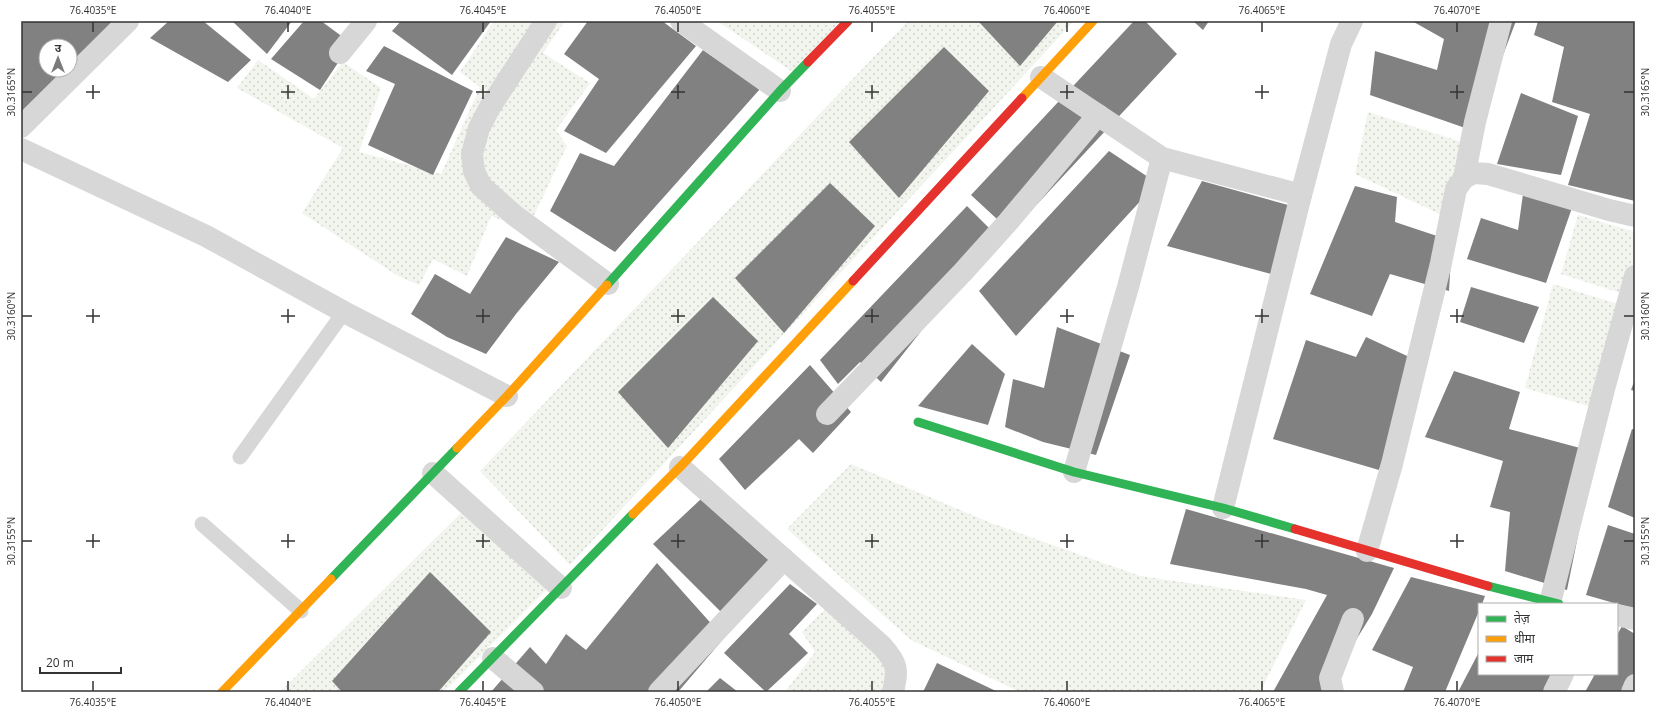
<svg xmlns="http://www.w3.org/2000/svg" width="1656" height="713" font-family="'Open Sans','Noto Sans Devanagari',sans-serif">
	<defs>
		<pattern id="green-dots" width="8" height="8" patternUnits="userSpaceOnUse"><rect width="8" height="8" fill="#f1f5ed"/><path d="M2 2h.1M6 6h.1" fill="none" stroke="#cfd2cc" stroke-width="1.8" stroke-linecap="round"/></pattern>
	</defs>
	<rect width="100%" height="100%" fill="#fff"/>
	<g fill="url(#green-dots)">
		<polygon points="494,21 565,21 543,53 590,83 556,130 567,146 527,230 491,216 467,276 433,259 419,285 398,276 302,213 343,148 237,88 258,60 314,99 343,62 381,88 359,152 441,174 480,87 460,72"/>
		<polygon points="717,21 841,21 793,72"/>
		<polygon points="908,21 1074,21 570,565 480,471"/>
		<polygon points="1368,112 1468,144 1444,216 1355,174"/>
		<polygon points="1578,215 1635,232 1635,273 1630,296 1561,274"/>
		<polygon points="1553,284 1634,309 1609,412 1525,388"/>
		<polygon points="851,464 991,523 1140,576 1306,600 1260,692 1020,692 911,640 787,529"/>
		<polygon points="466,508 552,584 444,692 280,692"/>
		<polygon points="828,606 907,679 902,692 785,692 815,652 802,632"/>
	</g>
	<g fill="#818181">
		<polygon points="21,21 117,21 70,68 70,46 46,46 46,70 68,70 21,117"/>
		<polygon points="169,21 203,21 251,60 228,82 150,38"/>
		<polygon points="232,21 292,21 267,54"/>
		<polygon points="304,21 321,21 351,43 320,90 271,59"/>
		<polygon points="401,21 491,21 452,75 392,31"/>
		<polygon points="588,21 662,21 696,46 606,153 564,131 599,79 564,54"/>
		<polygon points="978,21 1058,21 1020,66"/>
		<polygon points="1134,21 1145,21 1177,54 1011,232 971,195"/>
		<polygon points="1193,21 1209,21 1203,30"/>
		<polygon points="1412,21 1516,21 1474,131 1370,95 1375,51 1437,70 1444,39"/>
		<polygon points="1538,21 1635,21 1635,201 1568,185 1590,114 1552,102 1564,47 1534,35"/>
		<polygon points="384,46 473,91 433,175 368,145 395,84 366,71"/>
		<polygon points="944,47 989,91 899,198 849,142"/>
		<polygon points="703,50 760,89 615,252 550,211 580,153 614,166"/>
		<polygon points="1521,93 1578,116 1561,175 1497,164"/>
		<polygon points="1109,151 1157,183 1016,336 979,291"/>
		<polygon points="1202,181 1299,208 1279,276 1167,246"/>
		<polygon points="830,183 875,226 784,333 735,278"/>
		<polygon points="1355,186 1397,197 1395,222 1452,241 1449,291 1390,274 1372,316 1310,294"/>
		<polygon points="1524,187 1574,202 1546,283 1467,259 1481,218 1518,230"/>
		<polygon points="967,206 1002,241 926,325 881,382 860,362 838,384 820,360"/>
		<polygon points="506,237 559,262 516,314 486,354 447,337 411,314 435,274 470,294"/>
		<polygon points="1471,287 1539,307 1524,343 1460,322"/>
		<polygon points="713,297 758,341 668,448 618,392"/>
		<polygon points="1057,327 1130,355 1096,455 1043,442 1005,427 1013,379 1044,388"/>
		<polygon points="1366,337 1418,361 1379,470 1273,439 1306,340 1356,357"/>
		<polygon points="972,344 1005,374 988,425 918,406"/>
		<polygon points="810,365 851,412 813,453 799,439 745,490 719,459"/>
		<polygon points="1454,371 1520,392 1509,429 1595,452 1567,590 1505,571 1510,512 1490,507 1503,461 1425,437"/>
		<polygon points="1635,379 1635,391 1631,390"/>
		<polygon points="1632,429 1635,430 1635,518 1608,507"/>
		<polygon points="701,499 774,565 726,617 653,544"/>
		<polygon points="1186,509 1394,568 1372,614 1324,692 1273,692 1327,595 1306,589 1170,564"/>
		<polygon points="1608,525 1635,534 1635,609 1586,595"/>
		<polygon points="657,563 724,638 678,692 491,692 530,647 546,664 566,634 586,650"/>
		<polygon points="430,572 491,632 438,692 342,692 332,681"/>
		<polygon points="1411,577 1485,596 1482,604 1479,604 1479,611 1445,692 1403,692 1413,667 1372,650"/>
		<polygon points="790,584 817,604 789,634 808,653 766,692 724,653"/>
		<polygon points="1622,626 1635,634 1635,692 1585,692 1595,674 1617,674 1617,635"/>
		<polygon points="1479,652 1479,674 1574,674 1564,692 1458,692"/>
		<polygon points="937,663 998,692 923,692"/>
		<polygon points="720,678 738,692 706,692"/>
	</g>
	<g fill="none" stroke-linecap="round" stroke-linejoin="round">
		<g stroke="#d7d7d7" stroke-width="15">
			<polyline points="240,457 344,312"/>
			<polyline points="202,524 301,611"/>
		</g>
		<g stroke="#d7d7d7" stroke-width="22">
			<polyline points="546,21 490,107 479,128 472,154 474,171 481,186 514,215 608,284"/>
			<polyline points="681,21 780,91"/>
			<polyline points="340,53 366,21"/>
			<polyline points="1041,77 1162,158 1301,195"/>
			<polyline points="21,127 128,21"/>
			<polyline points="21,149 206,236 344,312 507,396"/>
			<polyline points="1464,178 1475,122 1501,21"/>
			<polyline points="827,414 963,272 1008,222 1098,115"/>
			<path d="M680,467L882,646C898,664 898,669 893,692"/>
			<polyline points="1074,472 1128,287 1162,158"/>
			<polyline points="433,473 561,588"/>
			<polyline points="1223,508 1301,195 1341,44 1352,21"/>
			<polyline points="1367,551 1392,464 1441,263 1456,189 1464,178 1474,173 1488,174 1609,210 1635,216"/>
			<polyline points="1550,603 1604,389 1635,276"/>
			<polyline points="1617,615 1635,619"/>
			<polyline points="493,658 533,692"/>
			<polyline points="659,692 784,559"/>
			<polyline points="1333,692 1330,678 1353,619"/>
			<polyline points="1554,692 1563,674"/>
			<polyline points="1632,692 1635,685"/>
		</g>
		<g stroke="#30b455" stroke-width="9">
			<polyline points="607,285 780,91 808,62"/>
			<polyline points="918,422 1074,472 1223,508 1295,529"/>
			<polyline points="331,579 457,448"/>
			<polyline points="1488,586 1559,604"/>
			<polyline points="459,692 633,514"/>
		</g>
		<g stroke="#ff9f0a" stroke-width="9">
			<polyline points="1022,98 1093,21"/>
			<polyline points="457,448 507,396 607,285"/>
			<polyline points="633,514 684,463 853,281"/>
			<polyline points="222,692 331,579"/>
		</g>
		<g stroke="#e5322d" stroke-width="9">
			<polyline points="808,62 848,21"/>
			<polyline points="853,281 1022,98"/>
			<polyline points="1295,529 1488,586"/>
		</g>
	</g>
	<path fill="none" stroke="#333" stroke-width="1.5" d="M93,22V32M288,22V32M483,22V32M678,22V32M872,22V32M1067,22V32M1262,22V32M1457,22V32M93,85V99M288,85V99M483,85V99M678,85V99M872,85V99M1067,85V99M1262,85V99M1457,85V99M22,92H32M86,92H100M281,92H295M476,92H490M671,92H685M865,92H879M1060,92H1074M1255,92H1269M1450,92H1464M1624,92H1634M93,309V323M288,309V323M483,309V323M678,309V323M872,309V323M1067,309V323M1262,309V323M1457,309V323M22,316H32M86,316H100M281,316H295M476,316H490M671,316H685M865,316H879M1060,316H1074M1255,316H1269M1450,316H1464M1624,316H1634M93,534V548M288,534V548M483,534V548M678,534V548M872,534V548M1067,534V548M1262,534V548M1457,534V548M22,541H32M86,541H100M281,541H295M476,541H490M671,541H685M865,541H879M1060,541H1074M1255,541H1269M1450,541H1464M1624,541H1634M93,681V691M288,681V691M483,681V691M678,681V691M872,681V691M1067,681V691M1262,681V691M1457,681V691"/>
	<rect width="1656" height="713" fill="none" stroke="#ffffff" stroke-width="44"/>
	<rect x="1478" y="603" width="140" height="72" fill="#ffffff" stroke="#adadad"/>
	<rect x="1486" y="616" width="20" height="6" fill="#30b455" stroke="#adadad"/>
	<text x="1514" y="623" font-size="12" fill="#333333">तेज़</text>
	<rect x="1486" y="636" width="20" height="6" fill="#ff9f0a" stroke="#adadad"/>
	<text x="1514" y="643" font-size="12" fill="#333333">धीमा</text>
	<rect x="1486" y="656" width="20" height="6" fill="#e5322d" stroke="#adadad"/>
	<text x="1514" y="663" font-size="12" fill="#333333">जाम</text>
	<g transform="translate(58 58)"><circle r="19" fill="#ffffff" stroke="#adadad"/>
	<path d="M0-3L7 15L0 10L-7 15Z" fill="#7a7a7a"/>
	<text y="-6" font-size="11" font-weight="bold" text-anchor="middle" fill="#333333">उ</text>
	</g>
	<path d="M40 667v6h81v-6" fill="none" stroke="#333333" stroke-width="2"/>
	<text x="46" y="667" font-size="12" fill="#333333" stroke="#ffffff" stroke-width="3" paint-order="stroke">20 m</text>
	<rect x="22" y="22" width="1612" height="669" fill="none" stroke="#333" stroke-width="1.5"/>
	<g font-size="10" text-anchor="middle" fill="#333">
		<text x="93" y="14">76.4035°E</text>
		<text x="288" y="14">76.4040°E</text>
		<text x="483" y="14">76.4045°E</text>
		<text x="678" y="14">76.4050°E</text>
		<text x="872" y="14">76.4055°E</text>
		<text x="1067" y="14">76.4060°E</text>
		<text x="1262" y="14">76.4065°E</text>
		<text x="1457" y="14">76.4070°E</text>
		<text transform="translate(11 92) rotate(-90)" y="4">30.3165°N</text>
		<text transform="translate(1645 92) rotate(-90)" y="4">30.3165°N</text>
		<text transform="translate(11 316) rotate(-90)" y="4">30.3160°N</text>
		<text transform="translate(1645 316) rotate(-90)" y="4">30.3160°N</text>
		<text transform="translate(11 541) rotate(-90)" y="4">30.3155°N</text>
		<text transform="translate(1645 541) rotate(-90)" y="4">30.3155°N</text>
		<text x="93" y="706">76.4035°E</text>
		<text x="288" y="706">76.4040°E</text>
		<text x="483" y="706">76.4045°E</text>
		<text x="678" y="706">76.4050°E</text>
		<text x="872" y="706">76.4055°E</text>
		<text x="1067" y="706">76.4060°E</text>
		<text x="1262" y="706">76.4065°E</text>
		<text x="1457" y="706">76.4070°E</text>
	</g>
</svg>
